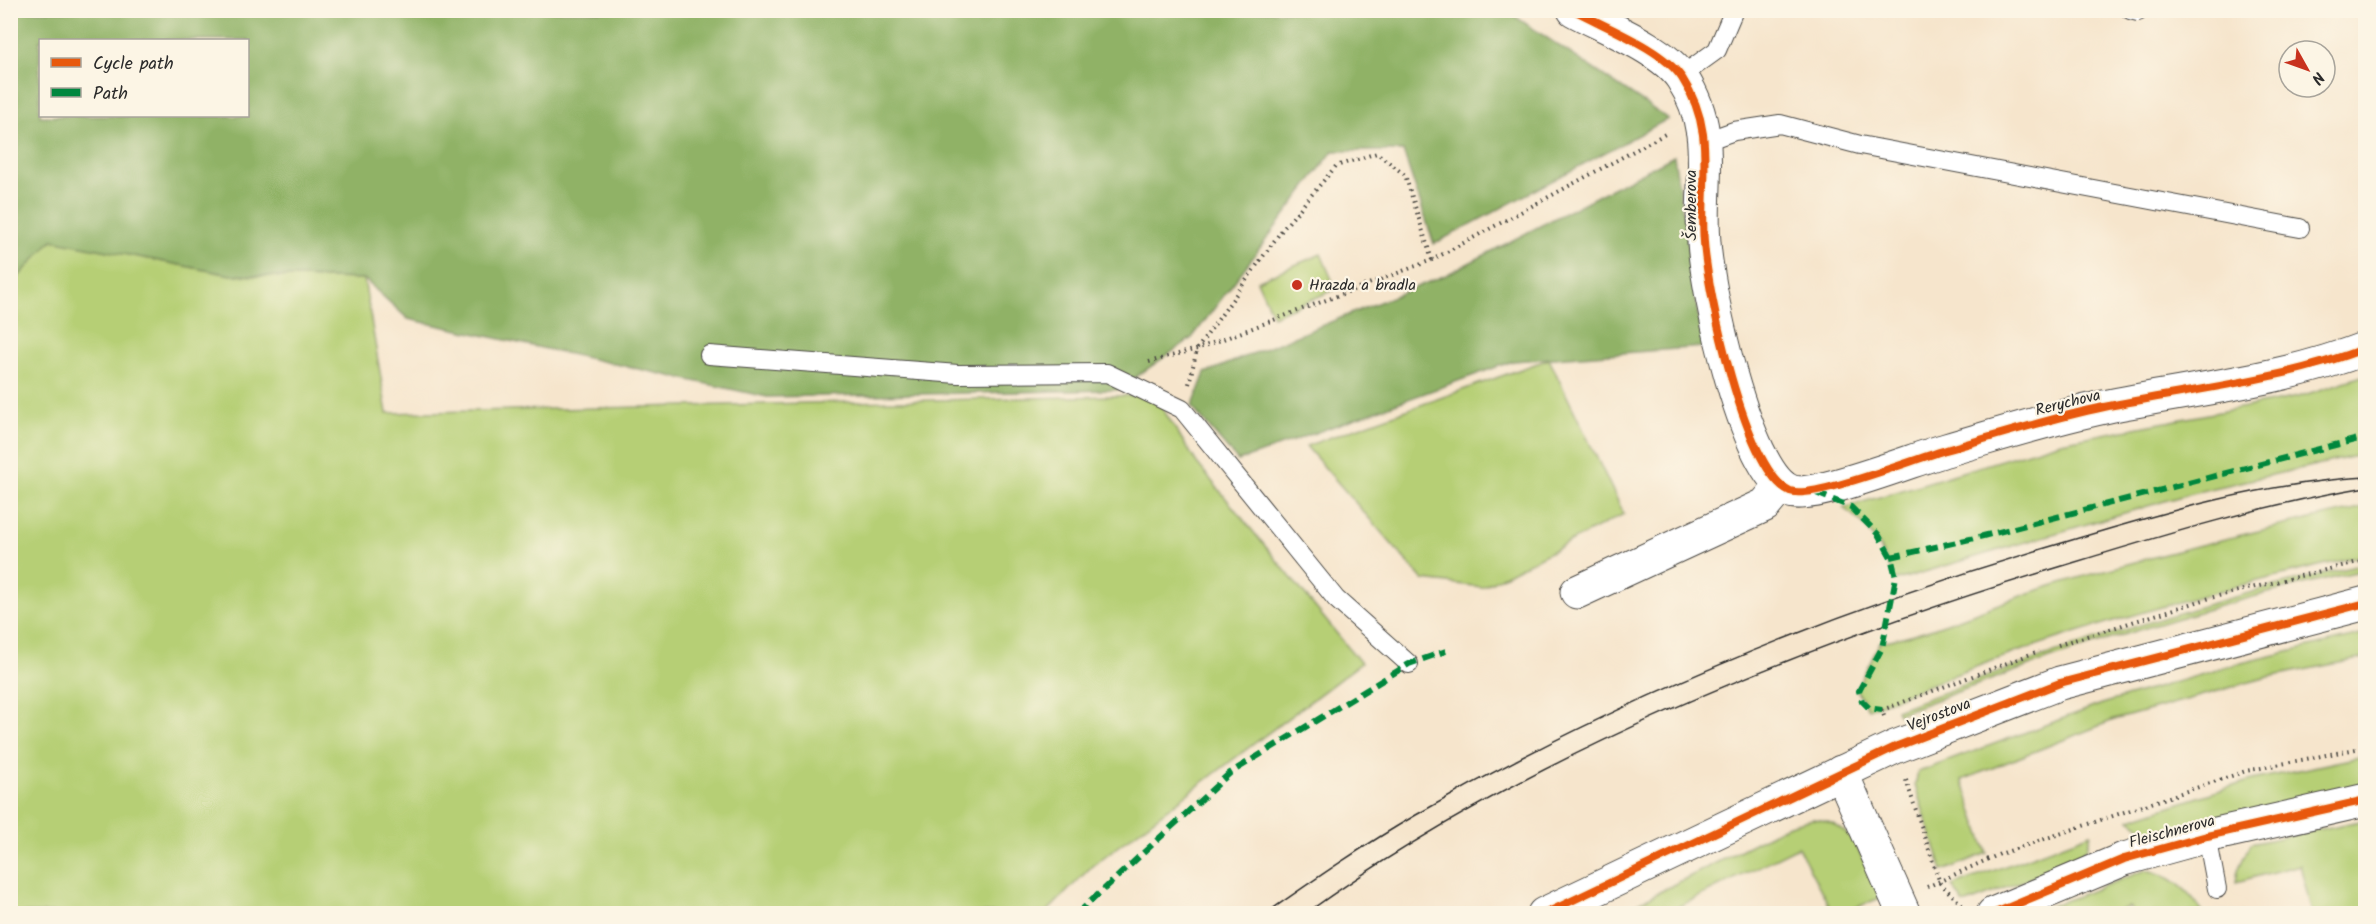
<svg xmlns="http://www.w3.org/2000/svg" width="2376" height="924" font-family="Kalam,sans-serif">
	<rect width="100%" height="100%" fill="#fcf5e5"/>
	<filter id="ink" filterUnits="userSpaceOnUse"><feTurbulence type="fractalNoise" baseFrequency=".0167" numOctaves="2"/><feDisplacementMap in="SourceGraphic" scale="12" xChannelSelector="R" yChannelSelector="G"/><feConvolveMatrix kernelMatrix="1 2 1 2 8 2 1 2 1" color-interpolation-filters="sRGB"/></filter>
	<filter id="wash" filterUnits="userSpaceOnUse"><feTurbulence type="fractalNoise" baseFrequency=".008" numOctaves="4" result="noise"/><feDisplacementMap in="SourceGraphic" scale="24" xChannelSelector="R" yChannelSelector="G"/><feGaussianBlur stdDeviation="1.35" result="paint"/><feColorMatrix in="noise" values="0 0 0 0 0 0 0 0 0 0 0 0 0 0 0 0 0 1.4 0 .05"/><feComposite in="paint" operator="in"/></filter>
	<g filter="url(#wash)">
		<rect width="100%" height="100%" fill="#f6e5cc"/>
		<g fill="#b6cf75" stroke="#707d50" stroke-width="1.5">
			<polygon points="52,240 231,275 364,279 387,413 1154,395 1197,463 1361,663 1092,866 1046,913 11,913 10,285"/>
			<polygon points="1321,254 1336,289 1273,316 1257,281"/>
			<polygon points="1549,359 1624,514 1482,587 1423,580 1306,446"/>
			<path d="M2365,375V454L2192,493L1894,581C1884,550 1871,527 1843,508L2061,442L2298,397Z"/>
			<path d="M2365,507V555C2240,584 2113,617 1992,661C1950,676 1909,693 1868,709L1856,689L1880,642C1938,631 1992,604 2048,587C2152,555 2259,530 2365,507Z"/>
			<path d="M2365,564V570C2205,604 2051,656 1898,714L1896,710C2049,652 2205,600 2365,564Z"/>
			<polygon points="2365,634 2365,658 2268,677 2114,720 1962,780 1987,853 1943,871 1918,795 1915,785 1918,772 2102,704 2237,664"/>
			<polygon points="2365,756 2365,785 2160,835 2151,834 2130,819 2252,780"/>
			<path d="M1813,819C1855,821 1865,865 1880,898L1842,913H1833L1798,847L1666,913L1617,914L1789,825Z"/>
			<polygon points="2365,820 2365,913 2312,913 2300,865 2236,882 2238,870 2250,844"/>
			<polygon points="2091,834 2087,848 2075,861 1964,904 1952,886"/>
			<path d="M2146,870C2171,874 2191,892 2203,913H2133L2130,907L2110,913L2030,914Z"/>
		</g>
		<g fill="#90b266" stroke="#5e6e48" stroke-width="1.5" fill-rule="evenodd">
			<path d="M11,11H1507L1668,119L1434,244L1403,151H1333L1192,338L1117,390L767,397L408,319L364,279L231,275L52,240L11,285ZM40,40H248V116H40Z"/>
			<polygon points="1674,156 1703,347 1513,361 1238,461 1192,407 1205,373 1446,275"/>
		</g>
	</g>
	<g filter="url(#ink)">
		<g fill="none" stroke-linecap="round" stroke-linejoin="round">
			<defs>
				<g id="lane">
					<polyline points="2130,10 2138,12"/>
					<polyline points="1681,76 1717,50 1734,10"/>
					<polyline points="1706,141 1734,131 1780,124 1860,145 2300,228"/>
					<polyline points="709,355 958,374 1107,373 1182,409 1336,599 1409,664"/>
					<polyline points="2207,836 2217,889"/>
				</g>
				<g id="street">
					<path d="M1574,10C1605,27 1663,49 1682,78C1718,133 1699,182 1704,242C1707,290 1745,472 1790,491C1812,500 1917,458 1946,450C1998,435 2051,418 2104,407C2192,389 2281,381 2366,348"/>
					<polyline points="1577,592 1765,505 1781,486"/>
					<polyline points="1841,772 1904,914"/>
					<polyline points="1993,914 2124,859 2207,836 2366,800"/>
				</g>
				<polyline id="secondary" points="1544,914 1895,747 2060,683 2366,603"/>
			</defs>
			<use href="#lane" stroke="#494743" stroke-width="20"/>
			<use href="#street" stroke="#494743" stroke-width="35"/>
			<use href="#secondary" stroke="#494743" stroke-width="35"/>
			<g stroke="#494743" stroke-width="4" stroke-dasharray="1.5 4.5" stroke-linecap="butt">
				<polyline points="1149,362 1197,349 1432,260 1667,133"/>
				<polyline points="1189,384 1197,349 1282,230 1336,166 1377,153 1405,175 1432,260"/>
				<polyline points="2058,645 2210,598 2366,560"/>
				<polyline points="1884,716 1882,710 2039,651"/>
				<polyline points="1906,780 1940,883 1962,905"/>
				<polyline points="1927,887 2000,854 2246,771 2366,747"/>
			</g>
			<use href="#lane" stroke="#fff" stroke-width="18"/>
			<use href="#street" stroke="#fff" stroke-width="33"/>
			<use href="#secondary" stroke="#fff" stroke-width="33"/>
			<g stroke="#2b2b2b" stroke-width="1.5">
				<path d="M1265,914C1315,879 1364,845 1416,815C1618,699 1838,609 2062,543C2161,513 2261,483 2366,477"/>
				<path d="M1305,914C1526,755 1810,642 2069,564C2167,534 2265,504 2366,487"/>
			</g>
			<g stroke="#00873e" stroke-width="6" stroke-dasharray="12 6" stroke-linecap="butt">
				<polyline points="1816,493 1851,507 1878,534 1891,557 1896,577 1882,648 1859,691 1862,701 1869,708 1882,710"/>
				<polyline points="1891,557 1983,536 2366,437"/>
				<polyline points="1077,914 1230,773 1409,664 1446,651"/>
			</g>
			<defs>
				<g id="cycleway">
					<path d="M1574,10C1605,27 1663,49 1682,78C1718,133 1699,182 1704,242C1707,290 1745,472 1790,491C1812,500 1917,458 1946,450C1998,435 2051,418 2104,407C2192,389 2281,381 2366,348"/>
					<polyline points="1544,914 1895,747 2060,683 2366,603"/>
					<polyline points="1993,914 2124,859 2207,836 2366,800"/>
				</g>
			</defs>
			<use href="#cycleway" stroke="#fcf5e5" stroke-width="11"/>
			<use href="#cycleway" stroke="#e8590c" stroke-width="8"/>
		</g>
	</g>
	<circle fill="#c8321e" stroke="#fcf5e5" stroke-width="2" cx="1297" cy="285" r="6"/>
	<g text-anchor="middle" dominant-baseline="central" stroke-width="4.5" stroke-linejoin="round" paint-order="stroke">
		<g font-size="16" fill="#2b2b2b" stroke="#fcf5e5">
			<text transform="translate(1691 205) rotate(-90)">Šemberova</text>
			<text transform="translate(2068 403) rotate(-14)">Rerychova</text>
			<text transform="translate(1939 715) rotate(-21)">Vejrostova</text>
			<text transform="translate(2172 832) rotate(-15)">Fleischnerova</text>
		</g>
		<g font-size="16" fill="#2b2b2b" stroke="#fcf5e5" text-anchor="start">
			<text x="1309" y="285">Hrazda a bradla</text>
		</g>
	</g>
	<rect width="2376" height="924" fill="none" stroke="#fcf5e5" stroke-width="36"/>
	<rect x="39" y="39" width="210" height="78" fill="#fcf5e5" stroke="#a8a49b" stroke-width="1.5"/>
	<rect x="51" y="58" width="30" height="9" fill="#e8590c" stroke="#a8a49b" stroke-width="1.5"/>
	<text x="93" y="69" font-size="18" fill="#2b2b2b">Cycle path</text>
	<rect x="51" y="88" width="30" height="9" fill="#00873e" stroke="#a8a49b" stroke-width="1.5"/>
	<text x="93" y="99" font-size="18" fill="#2b2b2b">Path</text>
	<g transform="translate(2307 69) rotate(130)"><circle r="28" fill="#fcf5e5" stroke="#a8a49b" stroke-width="1.5"/>
	<path d="M0-4.5L10 22L0 15L-10 22Z" fill="#c8321e"/>
	<text y="-9" font-size="16" font-weight="bold" text-anchor="middle" fill="#2b2b2b">N</text>
	</g>
</svg>
